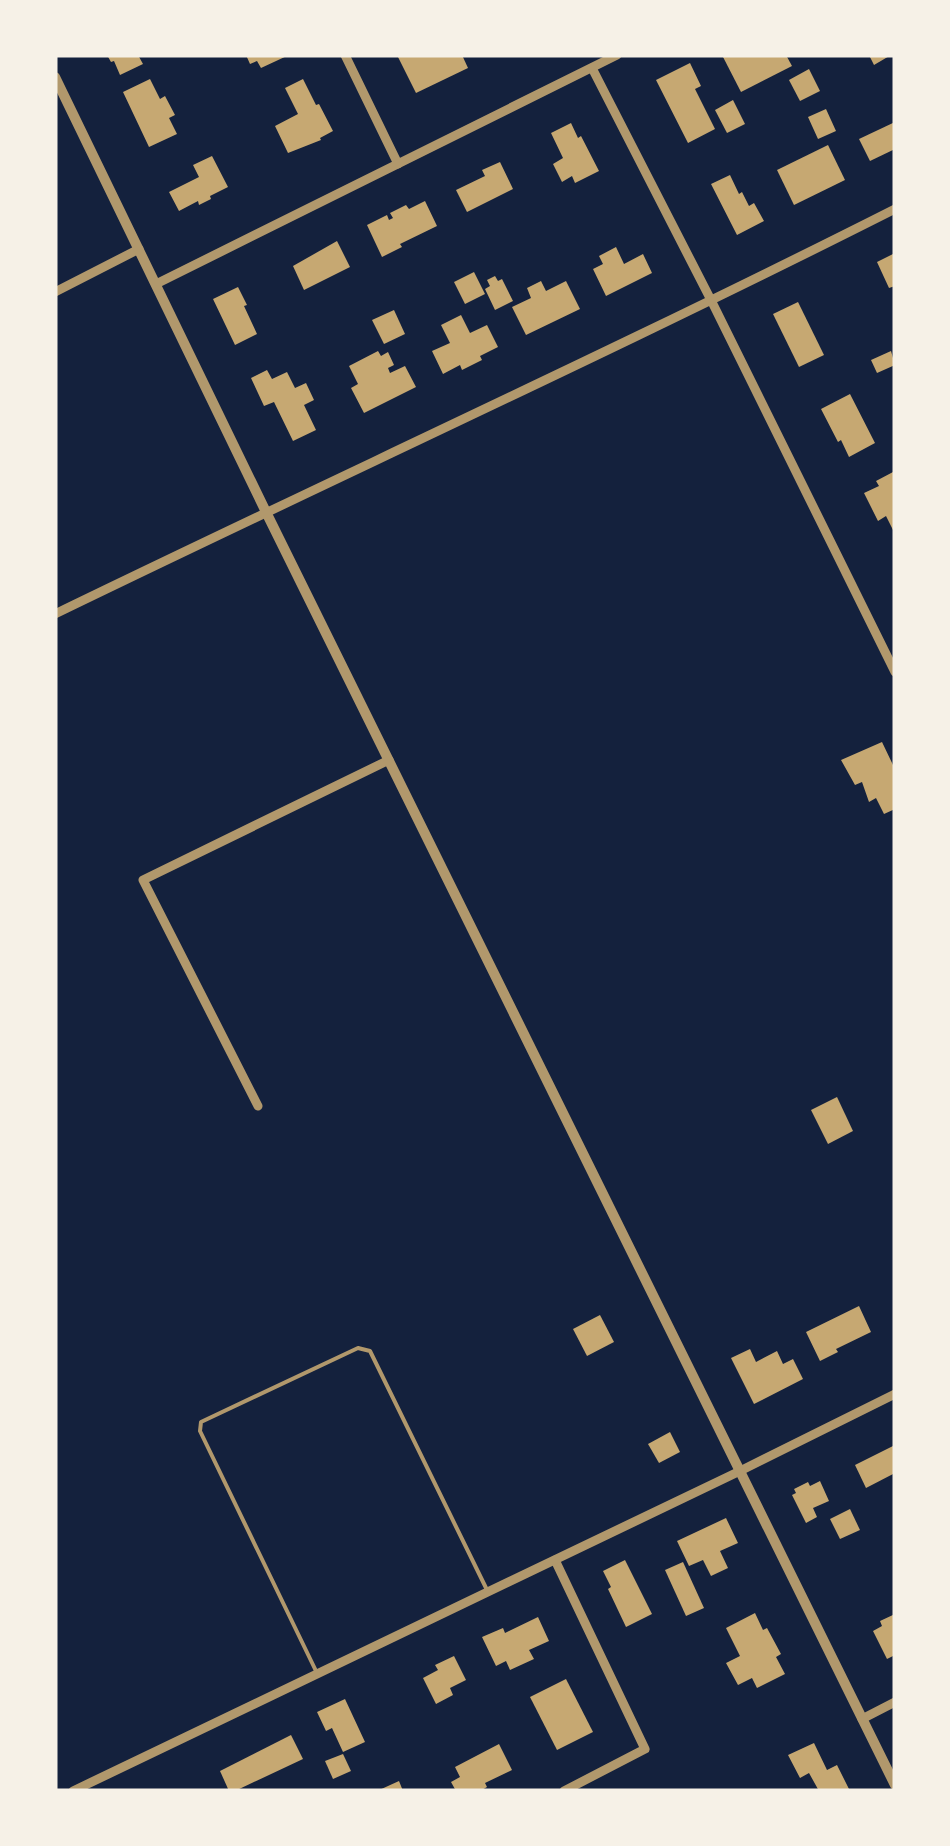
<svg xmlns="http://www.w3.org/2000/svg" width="950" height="1846" font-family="Montserrat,sans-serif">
	<rect width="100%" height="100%" fill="#14213d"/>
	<g fill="#c6a872">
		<polygon points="107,55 138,55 143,64 120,75 114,61 111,62"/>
		<polygon points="246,55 289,55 261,68 257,61 250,64"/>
		<polygon points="397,55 462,55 468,68 416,93"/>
		<polygon points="722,55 786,55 792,66 741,92"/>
		<polygon points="869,55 891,55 874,65"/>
		<polygon points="690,63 701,86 695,89 715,129 688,143 656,80"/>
		<polygon points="809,69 820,91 800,101 789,80"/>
		<polygon points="150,79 160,99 165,96 175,115 169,118 177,134 149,147 123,92"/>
		<polygon points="303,79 316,105 319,104 333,131 320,138 321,140 288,153 275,126 298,114 285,88"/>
		<polygon points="733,100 745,124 727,133 715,110"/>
		<polygon points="826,109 836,131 818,139 808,117"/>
		<polygon points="895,122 895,149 870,161 859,139"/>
		<polygon points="571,123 578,138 581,136 599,171 575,183 572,176 562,182 553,164 563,158 551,133"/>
		<polygon points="828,145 845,180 794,205 777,170"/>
		<polygon points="212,156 228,187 210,196 211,199 199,205 198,201 179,211 169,192 199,177 193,165"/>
		<polygon points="500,162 513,189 467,212 456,190 485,176 482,170"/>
		<polygon points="730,175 739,194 742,192 749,206 754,203 764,221 737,235 711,184"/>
		<polygon points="425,201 437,226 400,244 402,247 382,257 367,225 387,215 389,220 393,218 390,213 406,205 409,209"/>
		<polygon points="337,241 350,267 304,290 293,266"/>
		<polygon points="616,247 624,264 643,254 652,273 606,296 593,269 603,264 599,256"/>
		<polygon points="895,253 895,286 889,288 877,262"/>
		<polygon points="474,272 485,294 465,304 454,282"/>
		<polygon points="495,276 498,281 502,279 513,301 495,310 485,289 490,286 487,280"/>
		<polygon points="541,281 546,291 566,281 580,309 526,335 512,307 531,298 527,288"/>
		<polygon points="238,287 247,305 244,306 257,334 235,345 213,299"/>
		<polygon points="798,302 824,355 799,367 773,314"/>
		<polygon points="394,310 405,334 384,344 372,320"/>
		<polygon points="461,315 470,333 487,325 498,347 480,356 482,360 462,370 460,365 443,374 432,351 450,343 441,325"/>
		<polygon points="378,351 381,356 388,352 394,365 388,368 390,373 405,366 416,387 364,413 351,388 358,384 349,366"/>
		<polygon points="891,351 895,365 877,373 871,360"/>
		<polygon points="267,370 272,379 287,372 295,388 306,383 314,400 304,405 316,430 293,441 274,402 264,406 251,378"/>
		<polygon points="850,394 875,443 849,457 841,440 838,442 821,409"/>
		<polygon points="893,472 895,476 895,534 886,516 878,521 864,493 879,486 876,481"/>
		<polygon points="882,742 893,765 895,764 895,809 884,814 876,798 869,802 862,782 855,785 841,760"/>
		<polygon points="837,1097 853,1131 828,1144 811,1110"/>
		<polygon points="859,1306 871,1332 836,1349 838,1352 820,1361 806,1332"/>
		<polygon points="600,1315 614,1342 587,1356 573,1329"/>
		<polygon points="750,1349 756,1362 777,1351 783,1364 793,1359 803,1379 754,1404 731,1358"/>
		<polygon points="670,1432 680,1452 659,1463 648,1444"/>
		<polygon points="895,1445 895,1473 866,1488 855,1465"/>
		<polygon points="820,1481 829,1501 813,1508 817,1517 806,1523 792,1495 796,1493 794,1489 808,1482 810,1486"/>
		<polygon points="850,1509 860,1530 840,1539 830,1519"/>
		<polygon points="726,1518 738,1543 720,1551 728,1568 711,1576 703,1560 689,1566 677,1541"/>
		<polygon points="625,1560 652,1614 626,1627 608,1589 611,1587 603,1571"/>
		<polygon points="683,1562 704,1608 686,1616 665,1570"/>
		<polygon points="755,1613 763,1630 767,1628 781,1654 776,1657 785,1674 757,1688 752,1678 738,1685 726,1663 740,1656 726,1628"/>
		<polygon points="895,1614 895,1655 887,1659 873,1631 882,1626 880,1621"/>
		<polygon points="538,1617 549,1641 529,1650 534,1659 510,1670 506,1661 496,1666 482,1637 503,1628 505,1633"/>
		<polygon points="454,1656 466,1680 450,1688 453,1695 436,1704 423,1678 438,1670 435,1665"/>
		<polygon points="566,1679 593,1732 557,1750 530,1697"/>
		<polygon points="345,1699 365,1742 343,1752 332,1728 326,1731 317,1712"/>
		<polygon points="291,1735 303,1759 235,1791 229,1791 220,1771"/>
		<polygon points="814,1743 827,1770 837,1765 850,1791 819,1791 809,1773 800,1778 788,1755"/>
		<polygon points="499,1744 512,1770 485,1783 487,1787 480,1791 456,1791 451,1782 460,1777 455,1767"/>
		<polygon points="343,1754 351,1771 333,1779 325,1761"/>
		<polygon points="399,1781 403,1791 377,1791"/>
	</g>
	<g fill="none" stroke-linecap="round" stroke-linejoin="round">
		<polyline stroke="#b1986c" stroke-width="4" points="316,1671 200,1431 201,1422 358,1348 370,1351 488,1592"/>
		<g stroke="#b1986c" stroke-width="9">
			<polyline points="345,55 398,164"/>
			<polyline points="592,68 712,302 895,672"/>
			<polyline points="156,284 617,55"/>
			<polyline points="55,292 139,249"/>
			<path d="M55,614C335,478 618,349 895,209"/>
			<polyline points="258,1106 143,880 389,760"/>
			<polyline points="555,1560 645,1749 564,1791"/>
			<polyline points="862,1719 895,1702"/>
			<polyline points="73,1791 740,1471 895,1394"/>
		</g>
		<polyline stroke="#b1986c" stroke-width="10" points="55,77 266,512 895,1785"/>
	</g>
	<rect width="950" height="1846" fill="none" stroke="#f6f1e7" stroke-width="115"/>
</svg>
